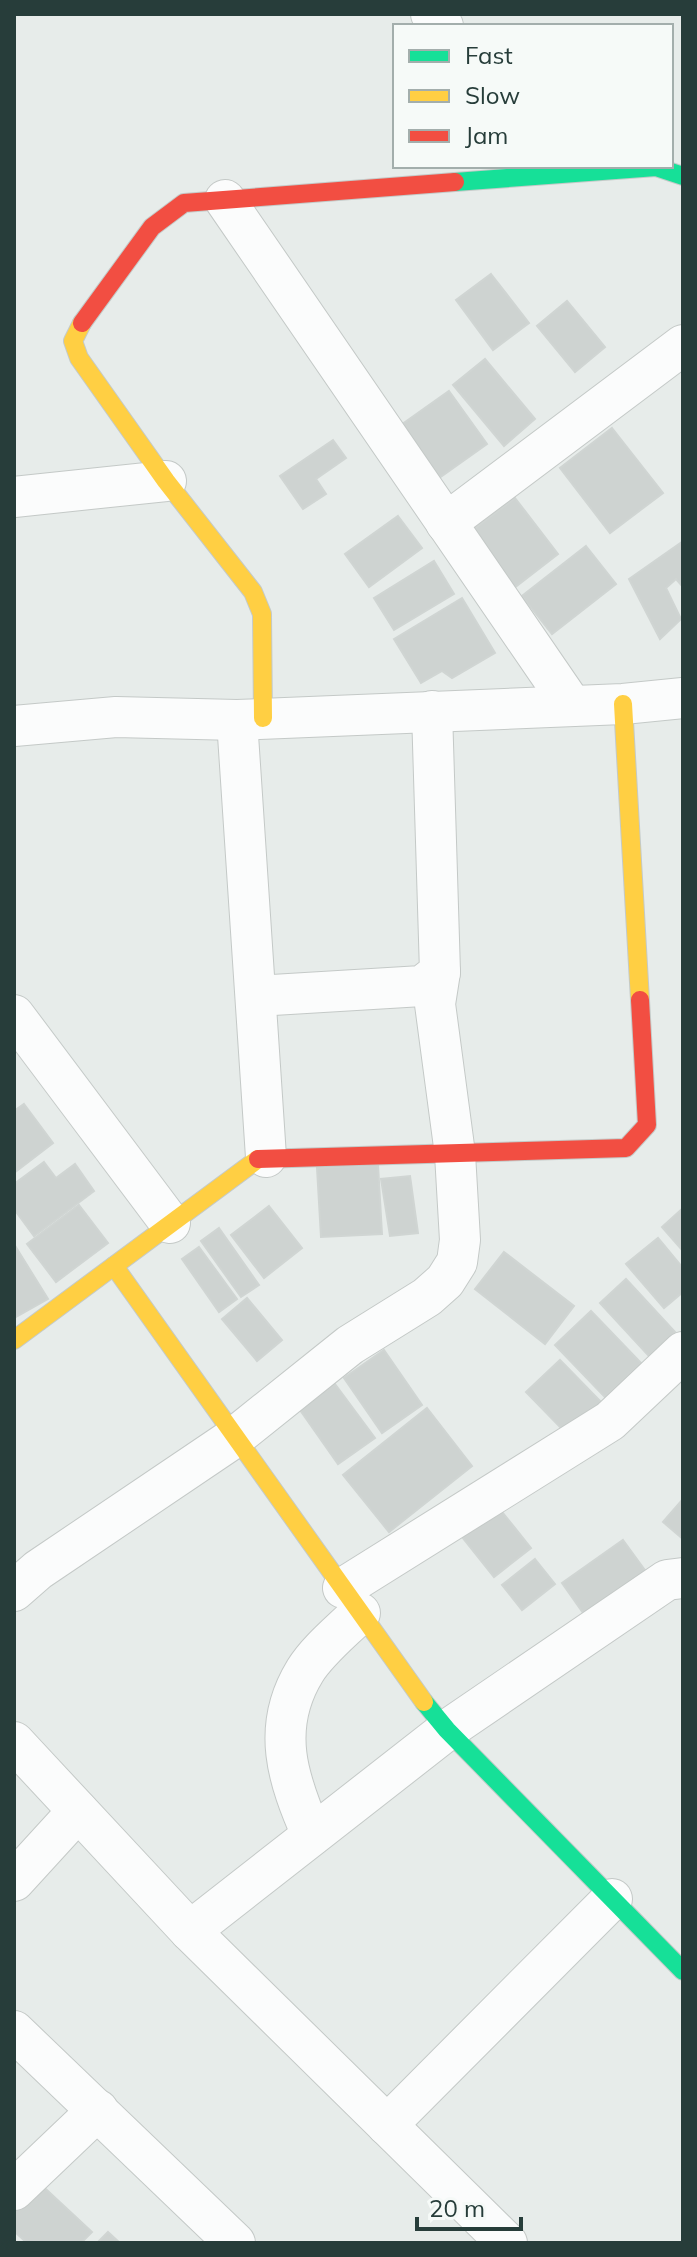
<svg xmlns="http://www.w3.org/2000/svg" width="697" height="2257" font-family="Mulish,sans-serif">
	<rect width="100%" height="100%" fill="#e7ecea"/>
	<g fill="#ced3d1" stroke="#d0d5d3" stroke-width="2">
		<polygon points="491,274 529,323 493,350 456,300"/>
		<polygon points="567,301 605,347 575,372 537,326"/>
		<polygon points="485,359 535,419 504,446 453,385"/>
		<polygon points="449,391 487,444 439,478 401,425"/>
		<polygon points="612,428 663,493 610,533 560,468"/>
		<polygon points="333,440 346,458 316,479 326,494 303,509 280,476"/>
		<polygon points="515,498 558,554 514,588 470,532"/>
		<polygon points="398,516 422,548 369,587 345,554"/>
		<polygon points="682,542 683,587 676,579 666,588 681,619 660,639 629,579"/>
		<polygon points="586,546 616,584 552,634 522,596"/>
		<polygon points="434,561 454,594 394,630 374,598"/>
		<polygon points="462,598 495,653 452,678 442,671 421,683 394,639"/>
		<polygon points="24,1104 53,1143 14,1173 14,1111"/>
		<polygon points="44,1162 56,1178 75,1164 94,1191 34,1236 14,1209 14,1184"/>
		<polygon points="378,1165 382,1234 321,1237 317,1168"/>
		<polygon points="410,1176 418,1233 390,1236 381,1179"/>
		<polygon points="79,1205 108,1243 56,1282 27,1244"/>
		<polygon points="269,1206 302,1248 264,1278 231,1235"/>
		<polygon points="683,1208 683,1251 662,1227"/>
		<polygon points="219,1228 259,1285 241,1297 201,1241"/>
		<polygon points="658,1238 683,1268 683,1292 664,1308 626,1264"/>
		<polygon points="14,1244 48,1299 14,1318"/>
		<polygon points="199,1247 237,1299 219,1312 182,1259"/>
		<polygon points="504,1252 574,1306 545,1344 475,1289"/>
		<polygon points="626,1279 675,1332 649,1356 600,1303"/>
		<polygon points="247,1298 282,1340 257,1361 222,1319"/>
		<polygon points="591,1311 641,1363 605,1397 555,1345"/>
		<polygon points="384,1350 422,1405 382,1433 344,1378"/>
		<polygon points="560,1360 601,1402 567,1434 526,1392"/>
		<polygon points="335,1384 375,1438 338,1464 300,1410"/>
		<polygon points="427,1408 472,1466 389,1532 343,1475"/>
		<polygon points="683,1499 683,1539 663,1522"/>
		<polygon points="499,1508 531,1548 494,1577 462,1537"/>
		<polygon points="623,1540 647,1573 586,1617 562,1583"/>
		<polygon points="535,1559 555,1584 522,1610 502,1585"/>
		<polygon points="35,2179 92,2232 81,2243 27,2243 14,2231 14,2201"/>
		<polygon points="108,2232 120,2243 97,2243"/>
	</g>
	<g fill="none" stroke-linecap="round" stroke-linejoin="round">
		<defs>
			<g id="street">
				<polyline points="431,14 443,26"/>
				<polyline points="225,200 572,706"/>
				<polyline points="14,497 166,481"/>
				<polyline points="446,523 683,345"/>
				<polyline points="237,720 266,1157"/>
				<polyline points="14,726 116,717 237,720 623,704 683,698"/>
				<polyline points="256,996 422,986 440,972 432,711"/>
				<polyline points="14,1015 170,1223"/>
				<polyline points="343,1588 610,1421 683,1352"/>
				<polyline points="14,1591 38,1570 235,1437 350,1345 427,1297 445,1281 457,1262 460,1240 455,1154 435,1004 440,972"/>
				<polyline points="14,1742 190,1931 507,2243"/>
				<path d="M312,1835C288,1780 270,1728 305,1671C318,1650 342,1631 360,1613"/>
				<polyline points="14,1881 78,1811"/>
				<polyline points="190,1931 447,1730 667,1580 683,1578"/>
				<polyline points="14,2031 235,2243"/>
				<polyline points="387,2125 612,1899"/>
				<polyline points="14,2190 98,2110"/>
			</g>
			<g id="fast">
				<polyline points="455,182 656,167 683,176"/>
				<polyline points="424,1702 447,1730 683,1971"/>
			</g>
			<g id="slow">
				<polyline points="82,323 73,341 79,358 166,481 253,592 262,614 263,718"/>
				<polyline points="623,704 640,1000"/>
				<polyline points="114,1266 424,1702"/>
				<polyline points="14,1340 258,1159"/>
			</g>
			<g id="jam">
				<polyline points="82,323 152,227 184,203 455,182"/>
				<polyline points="258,1159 626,1148 647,1125 640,1000"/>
			</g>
		</defs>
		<use href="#street" stroke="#c4c9c7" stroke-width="42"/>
		<use href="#fast" stroke="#c4cac8" stroke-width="20"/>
		<use href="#slow" stroke="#c4cac8" stroke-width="20"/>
		<use href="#jam" stroke="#c4cac8" stroke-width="20"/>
		<use href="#street" stroke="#fbfcfc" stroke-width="40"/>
		<use href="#fast" stroke="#16e098" stroke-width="18"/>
		<use href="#slow" stroke="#ffcf43" stroke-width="18"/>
		<use href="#jam" stroke="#f24e42" stroke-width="18"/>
	</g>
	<rect width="697" height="2257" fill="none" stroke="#273d3a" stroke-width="32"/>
	<rect x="393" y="24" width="280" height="144" fill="#f6faf8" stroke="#a3aeac" stroke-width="2"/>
	<rect x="409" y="50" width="40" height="12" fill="#16e098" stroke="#a3aeac" stroke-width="2"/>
	<text x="465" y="64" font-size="24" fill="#273d3a">Fast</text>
	<rect x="409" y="90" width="40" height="12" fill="#ffcf43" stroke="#a3aeac" stroke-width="2"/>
	<text x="465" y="104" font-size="24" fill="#273d3a">Slow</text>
	<rect x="409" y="130" width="40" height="12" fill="#f24e42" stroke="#a3aeac" stroke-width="2"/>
	<text x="465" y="144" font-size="24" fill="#273d3a">Jam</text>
	<path d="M417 2217v12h104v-12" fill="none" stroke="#273d3a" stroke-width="4"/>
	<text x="429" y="2217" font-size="24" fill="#273d3a" stroke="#f6faf8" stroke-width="6" paint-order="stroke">20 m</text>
</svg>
